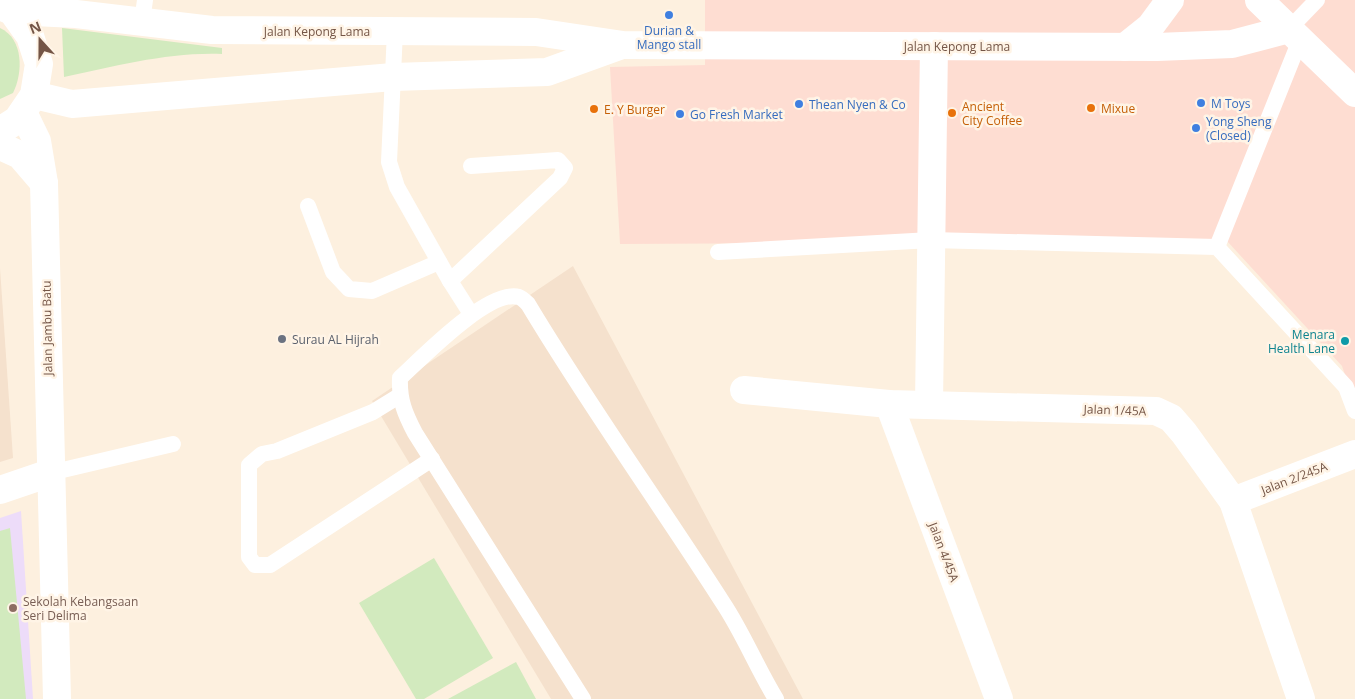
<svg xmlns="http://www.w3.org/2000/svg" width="1355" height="699" font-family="'Open Sans',sans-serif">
	<rect width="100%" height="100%" fill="#fdf0df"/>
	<g fill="#f5e1cd">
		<polygon points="573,266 803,699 551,699 372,401"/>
		<polygon points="0,268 13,458 0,462"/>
	</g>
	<polygon fill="#feddd2" points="705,0 1355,0 1355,404 1342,366 1227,241 620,244 610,67 705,65"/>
	<polygon fill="#eddcf9" points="21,511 33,699 0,699 0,518"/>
	<g fill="#d2eabe">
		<path d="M0,28C24,39 23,73 13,93L0,99Z"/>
		<path d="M62,28L222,48V54C168,52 117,66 64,77Z"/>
		<polygon points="10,528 26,699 0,699 0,531"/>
		<polygon points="434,558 493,658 424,699 416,699 359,603"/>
		<polygon points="516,662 536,699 448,699"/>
	</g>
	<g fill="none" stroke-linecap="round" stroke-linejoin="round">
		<g stroke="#fff" stroke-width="16">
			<polyline points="142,22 145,0"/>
			<polyline points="1289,29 1317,0"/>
			<polyline points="395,31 389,162 397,187 450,281 471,314"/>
			<polyline points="308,206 333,272 349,289 372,291 439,262"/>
			<polyline points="1217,247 1300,40"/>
			<polyline points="718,252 931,240 1217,247 1346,387 1355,411"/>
			<polyline points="450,281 560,178 565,168 558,160 471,166"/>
			<polyline points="399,396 373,412 277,451 262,454 249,465 249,557 255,565 270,565 432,459"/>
			<polyline points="50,473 173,444"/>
			<path d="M583,699L415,433C405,414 399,400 400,378C422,358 489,288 519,297C522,298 526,302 528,304C589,406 659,503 723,603C743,633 757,668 776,699"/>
		</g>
		<g stroke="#fff" stroke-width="28">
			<polyline points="23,112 37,141 44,183 57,699"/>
			<polyline points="0,146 20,155 44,183"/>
			<polyline points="744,390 889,404 1156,411 1171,418 1184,433 1233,501 1301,699"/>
			<polyline points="889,404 999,699"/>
			<polyline points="929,404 934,46"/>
			<polyline points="0,490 50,473"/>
			<polyline points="1233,501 1355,454"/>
		</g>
		<g stroke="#fff" stroke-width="28">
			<polyline points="1259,0 1355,93"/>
			<polyline points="0,6 12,11 30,36 39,64 34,95 17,120 0,131"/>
			<polyline points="12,11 76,14 212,30 536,32 623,45 1157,47 1232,44 1289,29"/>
			<polyline points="1125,47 1150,27 1170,0"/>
			<polyline points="34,95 72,104 393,77 547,72 619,46"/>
		</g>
	</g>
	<g fill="#3f7fe0" stroke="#fff4e6" stroke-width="2">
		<circle cx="669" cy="15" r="5"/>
		<circle cx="1201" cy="103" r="5"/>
		<circle cx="799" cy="104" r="5"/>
		<circle cx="680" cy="114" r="5"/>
		<circle cx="1196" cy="128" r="5"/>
	</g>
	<g fill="#e8710a" stroke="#fff4e6" stroke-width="2">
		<circle cx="1091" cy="108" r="5"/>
		<circle cx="594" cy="109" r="5"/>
		<circle cx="952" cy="113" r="5"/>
	</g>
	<circle fill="#6b7280" stroke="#fff4e6" stroke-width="2" cx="282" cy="339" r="5"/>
	<circle fill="#0f9aa8" stroke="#fff4e6" stroke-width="2" cx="1345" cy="341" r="5"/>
	<circle fill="#8d6e63" stroke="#fff4e6" stroke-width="2" cx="13" cy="608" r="5"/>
	<g text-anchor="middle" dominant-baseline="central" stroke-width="5" stroke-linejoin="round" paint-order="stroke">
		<g font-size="12" fill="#366cbe" stroke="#fff4e6" text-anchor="start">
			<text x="669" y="30" text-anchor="middle">Durian &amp;<tspan x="669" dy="14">Mango stall</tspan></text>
			<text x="1211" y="103">M Toys</text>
			<text x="809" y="104">Thean Nyen &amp; Co</text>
			<text x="690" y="114">Go Fresh Market</text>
			<text x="1206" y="121">Yong Sheng<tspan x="1206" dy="14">(Closed)</tspan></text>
		</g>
		<g font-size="12" fill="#745546" stroke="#fff4e6">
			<text x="317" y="31">Jalan Kepong Lama</text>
			<text x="957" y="46">Jalan Kepong Lama</text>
			<text transform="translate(47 328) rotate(-91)">Jalan Jambu Batu</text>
			<text transform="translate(1115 410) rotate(2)">Jalan 1/45A</text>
			<text transform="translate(1294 478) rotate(-21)">Jalan 2/245A</text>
			<text transform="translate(944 552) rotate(69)">Jalan 4/45A</text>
		</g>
		<g font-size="12" fill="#c56008" stroke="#fff4e6" text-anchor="start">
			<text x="962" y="106">Ancient<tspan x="962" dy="14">City Coffee</tspan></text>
			<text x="1101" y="108">Mixue</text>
			<text x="604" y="109">E. Y Burger</text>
		</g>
		<g font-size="12" fill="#0d838f" stroke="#fff4e6" text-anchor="end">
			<text x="1335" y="334">Menara<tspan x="1335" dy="14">Health Lane</tspan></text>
		</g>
		<g font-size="12" fill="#5b616d" stroke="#fff4e6" text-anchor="start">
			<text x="292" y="339">Surau AL Hijrah</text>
		</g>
		<g font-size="12" fill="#785e54" stroke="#fff4e6" text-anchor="start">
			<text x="23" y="601">Sekolah Kebangsaan<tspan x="23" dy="14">Seri Delima</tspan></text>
		</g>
	</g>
	<g transform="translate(40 40) rotate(339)" stroke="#fff4e6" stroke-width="4" paint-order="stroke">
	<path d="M0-4L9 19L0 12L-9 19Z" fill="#745546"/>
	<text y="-8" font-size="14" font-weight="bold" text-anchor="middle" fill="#745546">N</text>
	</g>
</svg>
